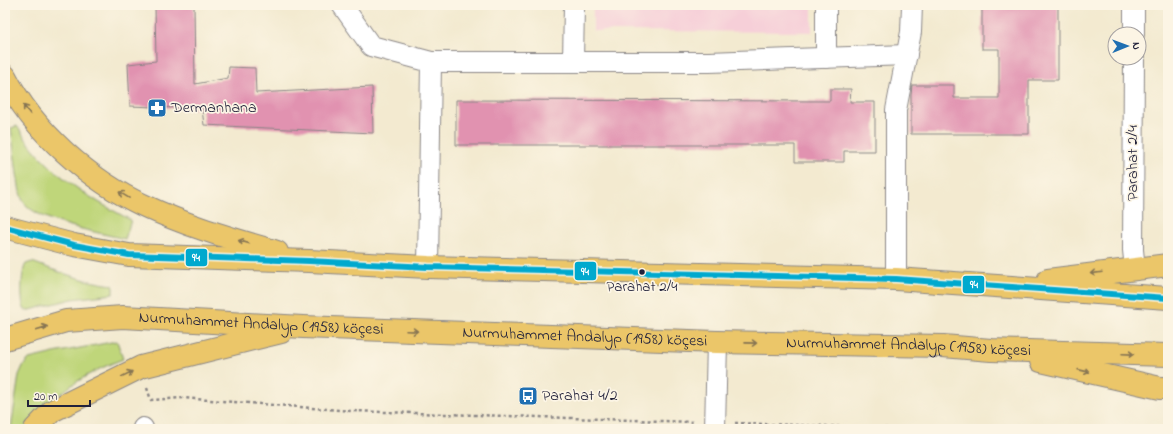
<svg xmlns="http://www.w3.org/2000/svg" width="1173" height="434" font-family="'Indie Flower',sans-serif">
	<rect width="100%" height="100%" fill="#fcf5e5"/>
	<filter id="ink" filterUnits="userSpaceOnUse"><feTurbulence type="fractalNoise" baseFrequency=".025" numOctaves="2"/><feDisplacementMap in="SourceGraphic" scale="8" xChannelSelector="R" yChannelSelector="G"/><feConvolveMatrix kernelMatrix="1 2 1 2 8 2 1 2 1" color-interpolation-filters="sRGB"/></filter>
	<filter id="wash" filterUnits="userSpaceOnUse"><feTurbulence type="fractalNoise" baseFrequency=".012" numOctaves="4" result="noise"/><feDisplacementMap in="SourceGraphic" scale="16" xChannelSelector="R" yChannelSelector="G"/><feGaussianBlur stdDeviation="0.9" result="paint"/><feColorMatrix in="noise" values="0 0 0 0 0 0 0 0 0 0 0 0 0 0 0 0 0 1.4 0 .05"/><feComposite in="paint" operator="in"/></filter>
	<g filter="url(#wash)">
		<rect width="100%" height="100%" fill="#f3ead0"/>
		<polygon fill="#f6cfd8" points="593,5 812,5 812,32 593,31"/>
		<g fill="#bfd67a" stroke="#707c5a">
			<path d="M17,126C43,169 86,197 131,220L125,239C101,233 35,222 23,201C19,193 19,183 17,174C15,159 13,143 11,128Z"/>
			<path d="M32,262C59,272 85,282 113,285V294L72,299L30,310H25C20,304 21,270 26,264Z"/>
			<path d="M117,341L123,359C107,365 92,372 78,381C58,394 41,412 24,429H11L19,375L23,366L29,359L54,353Z"/>
		</g>
		<g id="blocks">
			<g fill="#e192b0">
				<polygon points="155,5 194,5 195,84 228,78 229,67 255,68 256,93 372,87 373,133 204,125 202,109 130,106 128,64 156,61"/>
				<polygon points="1058,5 1058,80 1029,80 1029,134 911,134 911,95 912,85 954,85 954,98 999,98 999,49 982,49 982,6"/>
				<polygon points="830,89 851,89 850,102 875,102 875,151 844,151 844,162 795,162 795,145 456,145 456,100 830,101"/>
			</g>
		</g>
	</g>
	<g filter="url(#ink)">
		<use href="#blocks" fill-opacity="0" stroke="#8a8686" stroke-width="1"/>
		<g fill="none" stroke-linecap="round" stroke-linejoin="round">
			<defs>
				<g id="minor">
					<polyline points="342,5 371,46 431,62 428,267"/>
					<polyline points="826,5 826,58"/>
					<polyline points="1134,34 1134,5"/>
					<polyline points="1134,58 1133,250 1135,269"/>
					<polyline points="431,62 709,62 907,55"/>
					<polyline points="573,62 574,5"/>
					<polyline points="896,279 896,110 911,32 912,5"/>
					<polyline points="143,428 143,429"/>
					<polyline points="715,429 717,342"/>
				</g>
				<g id="major">
					<path d="M5,76C33,131 90,181 145,206C187,226 233,239 277,252"/>
					<polyline points="5,227 74,245 129,255 309,261 428,267 896,279 1168,298"/>
					<polyline points="1048,280 1168,265"/>
					<path id="s1" d="M5,339L66,321L123,317L303,327L717,342L943,346L991,350L1168,355"/>
					<polyline points="1041,361 1160,388 1168,388"/>
					<polyline points="35,429 52,411 141,367 281,332"/>
				</g>
			</defs>
			<use href="#minor" stroke="#8a8686" stroke-width="22"/>
			<use href="#major" stroke="#8a8686" stroke-width="24"/>
			<g stroke="#8a8686" stroke-width="2.5" stroke-dasharray="3 3" stroke-linecap="butt">
				<polyline points="147,388 151,400 183,398 352,411 694,422"/>
				<polyline points="735,423 911,429"/>
			</g>
			<use href="#minor" stroke="#fff" stroke-width="20"/>
			<use href="#major" stroke="#ebc669" stroke-width="22"/>
			<defs>
				<polyline id="bus-1" points="5,227 74,245 129,255 309,261 428,267 896,279 1168,298"/>
			</defs>
			<use href="#bus-1" stroke="#fcf5e5" stroke-width="9"/>
			<use href="#bus-1" stroke="#00a9ce" stroke-width="6"/>
		</g>
		<defs><path id="oneway-shaft" d="M-6 0H5M1.5-3L5.5 0L1.5 3" fill="none" stroke-width="1.6" stroke-linecap="round" stroke-linejoin="round"/></defs>
		<g stroke="#867452">
			<use href="#oneway-shaft" transform="translate(27 110) rotate(-127)"/>
			<use href="#oneway-shaft" transform="translate(124 195) rotate(-149)"/>
			<use href="#oneway-shaft" transform="translate(244 242) rotate(-164)"/>
			<use href="#oneway-shaft" transform="translate(1096 273) rotate(173)"/>
			<use href="#oneway-shaft" transform="translate(42 328) rotate(-16)"/>
			<use href="#oneway-shaft" transform="translate(412 331) rotate(2)"/>
			<use href="#oneway-shaft" transform="translate(751 343) rotate(1)"/>
			<use href="#oneway-shaft" transform="translate(1128 354) rotate(2)"/>
			<use href="#oneway-shaft" transform="translate(1084 371) rotate(13)"/>
			<use href="#oneway-shaft" transform="translate(127 374) rotate(-26)"/>
		</g>
	</g>
	<defs>
		<symbol id="pharmacy-square" viewBox="-11 -11 22 22"><rect x="-9" y="-9" width="18" height="18" rx="4" fill="#1f6fb2" stroke="#fcf5e5"/><path d="M-2-6h4v4h4v4h-4v4h-4v-4h-4v-4h4Z" fill="#fff"/></symbol>
		<symbol id="bus-square" viewBox="-11 -11 22 22"><rect x="-9" y="-9" width="18" height="18" rx="4" fill="#1f6fb2" stroke="#fcf5e5"/><path d="M-5-6H5V4H4V6H2V4H-2V6H-4V4H-5ZM-3.5-4V0h7V-4ZM-3.5 1.2v1.5H-2V1.2ZM2 1.2v1.5H3.5V1.2Z" fill="#fff"/></symbol>
	</defs>
	<g fill-rule="evenodd">
		<use href="#pharmacy-square" x="146" y="97" width="22" height="22"/>
		<use href="#bus-square" x="517" y="385" width="22" height="22"/>
	</g>
	<circle fill="#22223b" stroke="#fcf5e5" stroke-width="1.5" cx="642" cy="272" r="3.5"/>
	<g text-anchor="middle" dominant-baseline="central" stroke-width="3.5" stroke-linejoin="round" paint-order="stroke">
		<g font-size="15" fill="#22223b" stroke="#fcf5e5">
			<text x="642" y="287">Parahat 2/4</text>
		</g>
		<g font-size="16" fill="#22223b" stroke="#fcf5e5" text-anchor="start">
			<text x="171" y="108">Dermanhana</text>
			<text x="542" y="396">Parahat 4/2</text>
		</g>
		<g font-size="16" fill="#22223b" stroke="#fcf5e5">
			<text transform="translate(1133 163) rotate(-90)">Parahat 2/4</text>
			<text stroke="none"><textPath href="#s1" startOffset="259">Nurmuhammet Andalyp (1958) köçesi</textPath></text>
			<text stroke="none"><textPath href="#s1" startOffset="583">Nurmuhammet Andalyp (1958) köçesi</textPath></text>
			<text stroke="none"><textPath href="#s1" startOffset="907">Nurmuhammet Andalyp (1958) köçesi</textPath></text>
		</g>
	</g>
	<g stroke="#fcf5e5" stroke-width="1.5">
		<rect x="185" y="248" width="23" height="19" rx="4" fill="#00a9ce"/>
		<rect x="574" y="261" width="23" height="20" rx="4" fill="#00a9ce"/>
		<rect x="962" y="275" width="23" height="19" rx="4" fill="#00a9ce"/>
	</g>
	<g font-size="11" text-anchor="middle" font-weight="bold" fill="#fff">
		<text x="196" y="261">94</text>
		<text x="585" y="275">94</text>
		<text x="974" y="288">94</text>
	</g>
	<rect width="1173" height="434" fill="none" stroke="#fcf5e5" stroke-width="20"/>
	<g transform="translate(1127 46) rotate(89)"><circle r="19" fill="#fcf5e5" stroke="#a5a1a1"/>
	<path d="M0-3L7 15L0 10L-7 15Z" fill="#1f6fb2"/>
	<text y="-6" font-size="11" font-weight="bold" text-anchor="middle" fill="#22223b">N</text>
	</g>
	<path d="M28 400v6h62v-6" fill="none" stroke="#22223b" stroke-width="2"/>
	<text x="34" y="400" font-size="12" fill="#22223b" stroke="#fcf5e5" stroke-width="3" paint-order="stroke">20 m</text>
</svg>
